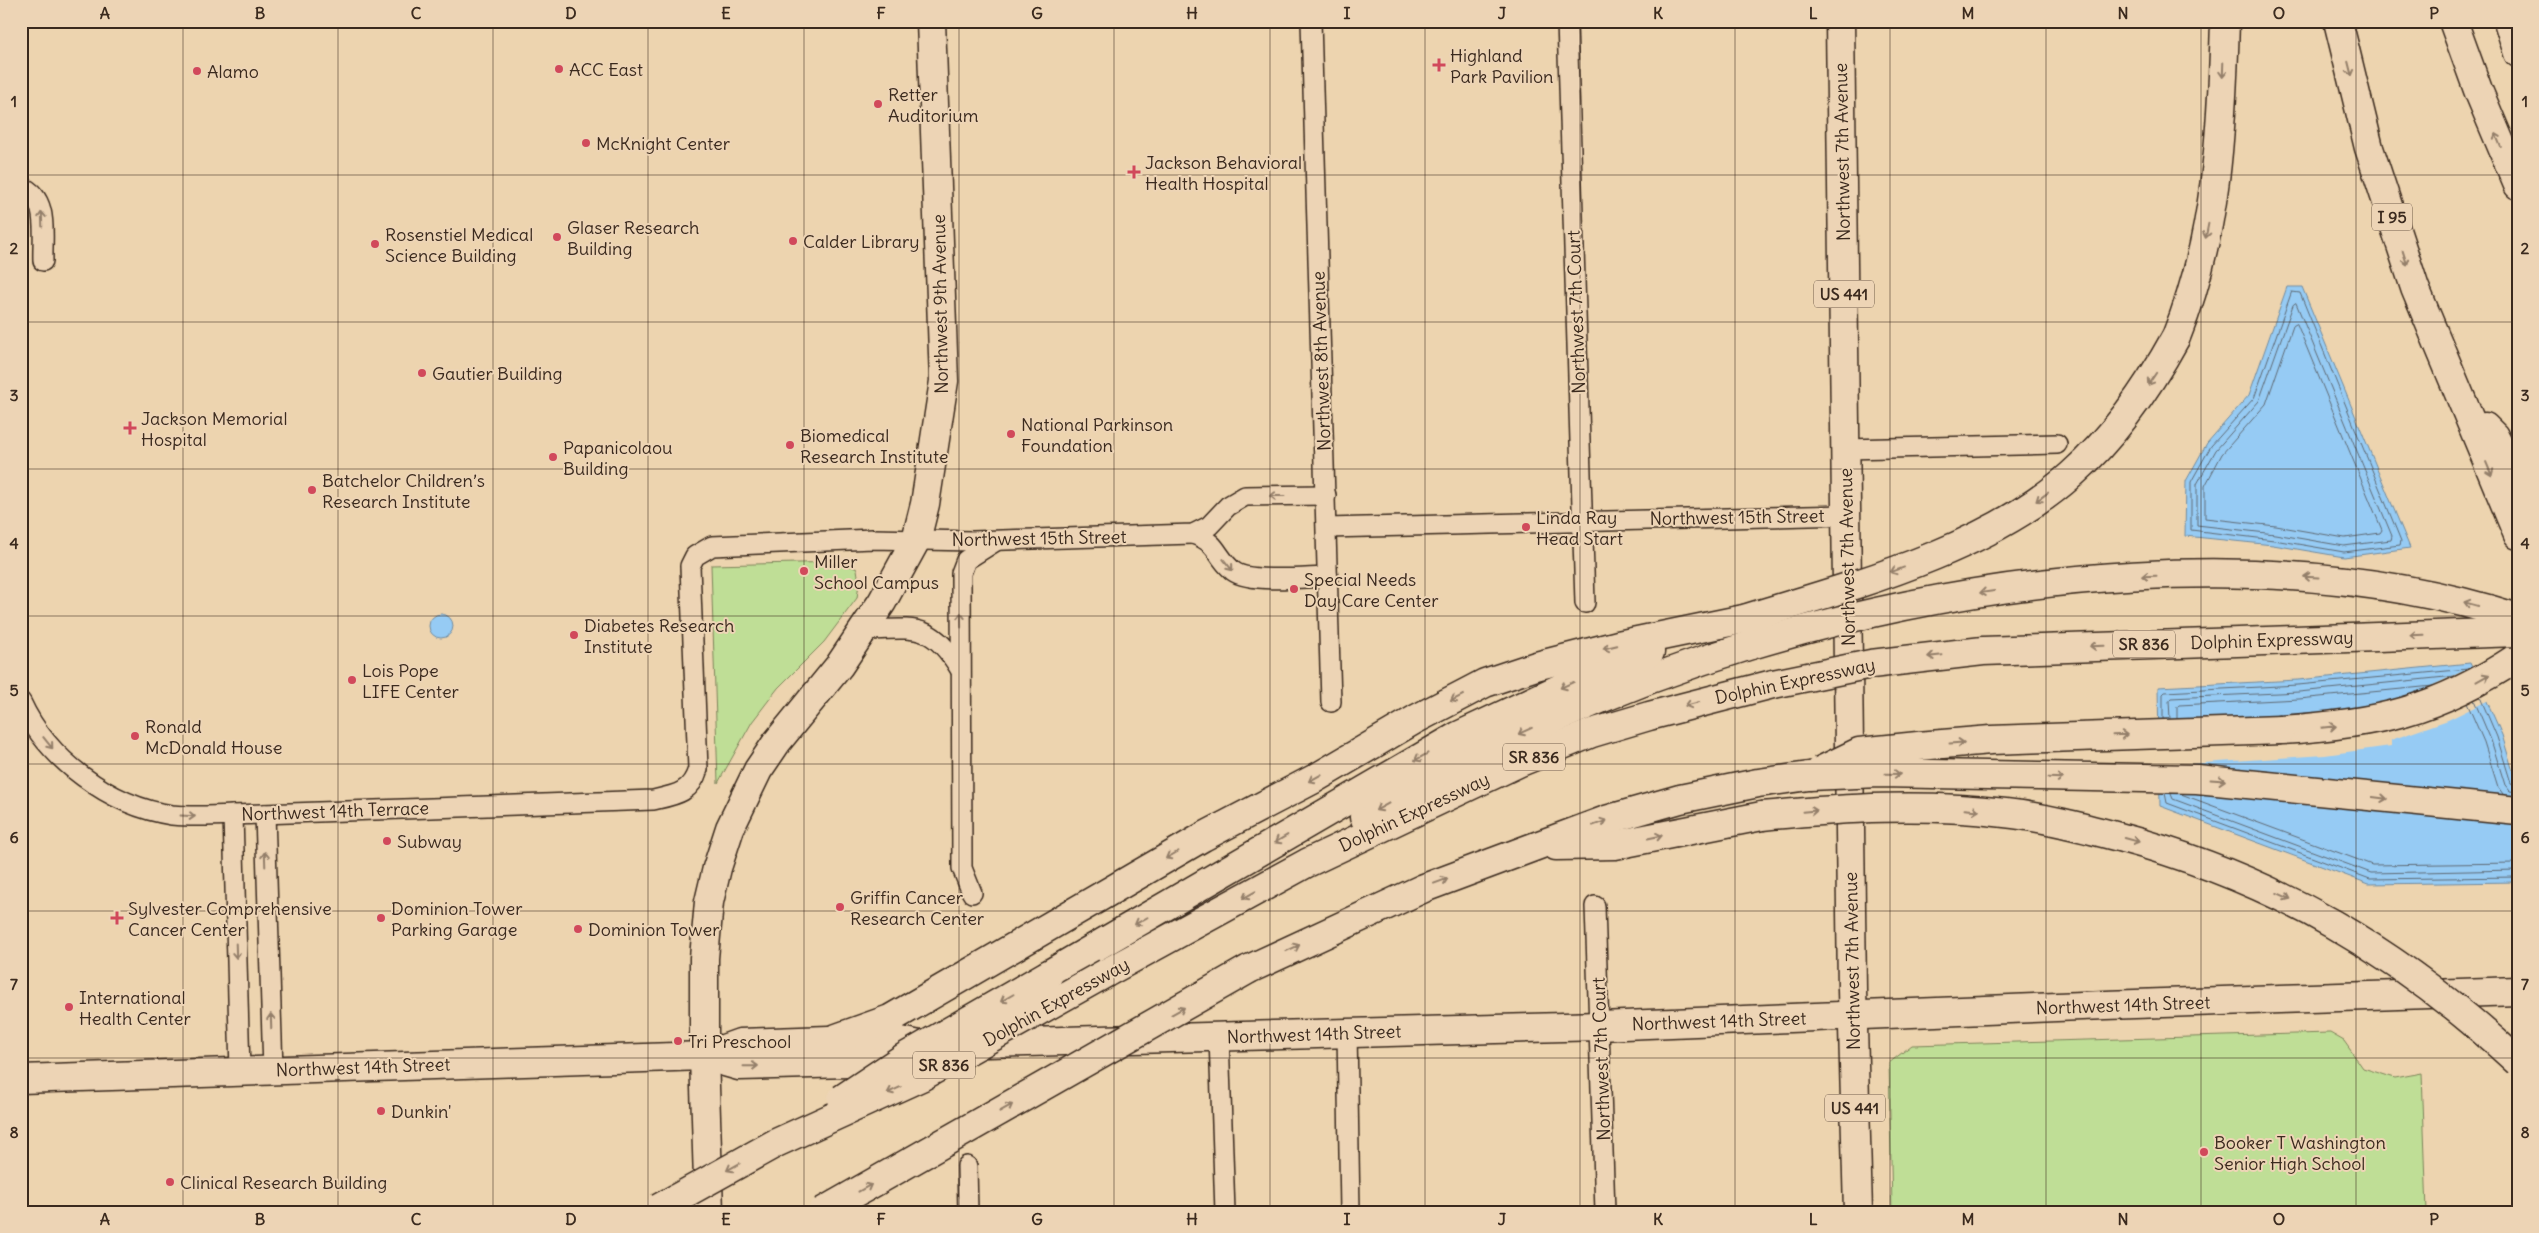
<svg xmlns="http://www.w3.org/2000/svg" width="2539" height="1233" font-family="Delius,sans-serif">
	<rect width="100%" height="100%" fill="#edd4af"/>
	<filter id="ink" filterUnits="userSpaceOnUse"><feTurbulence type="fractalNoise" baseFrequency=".02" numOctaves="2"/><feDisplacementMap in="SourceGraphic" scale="10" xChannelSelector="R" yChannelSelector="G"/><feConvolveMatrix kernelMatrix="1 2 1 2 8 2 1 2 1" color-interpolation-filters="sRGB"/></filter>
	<g filter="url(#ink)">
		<g fill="#bfde96" stroke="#7d845a">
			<polygon points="842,562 857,569 859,583 857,598 824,642 778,688 752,722 718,783 711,565"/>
			<polygon points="2330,1033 2344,1041 2363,1068 2395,1078 2422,1073 2427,1212 1892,1212 1889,1063 1912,1045"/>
		</g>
		<g fill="#96cbf4" stroke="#728b9e">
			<polygon points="2287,287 2302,287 2410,548 2344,557 2273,545 2185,536 2186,481 2207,443 2249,395"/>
			<circle cx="441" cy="626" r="12"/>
			<polygon points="2470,663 2502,735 2518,788 2518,882 2369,884 2160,806 2158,687 2298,680"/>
		</g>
		<polygon fill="#edd4af" points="2474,666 2489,700 2448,720 2391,740 2391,746 2325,755 2188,764 2518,797 2518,823 2227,793 2157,793 2156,721 2309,716 2346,712 2416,693"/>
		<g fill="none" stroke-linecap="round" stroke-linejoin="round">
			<g stroke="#5f6a74" stroke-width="1">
				<polygon points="2292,292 2300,293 2401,541 2400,545 2344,552 2274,540 2191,530 2191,482 2211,446 2254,398"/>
				<polygon points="2296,303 2392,536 2391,540 2344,546 2275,534 2197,525 2197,484 2216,450 2259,401 2293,305"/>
				<polygon points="2297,324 2382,530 2380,533 2345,538 2276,526 2205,518 2205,486 2222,454 2266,404 2293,326"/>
				<polyline points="2480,697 2497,737 2511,783 2518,786"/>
				<polyline points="2474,700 2491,740 2505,785 2510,791 2518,792"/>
				<polyline points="2467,703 2484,742 2498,787 2503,794"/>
				<polyline points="2163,719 2163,694 2165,692 2298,685 2468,669"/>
				<polyline points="2170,719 2169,700 2171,698 2299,692 2455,676"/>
				<polyline points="2177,719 2177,707 2179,705 2299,699 2433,686"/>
				<polyline points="2165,793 2167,803 2370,879 2518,877"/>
				<polyline points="2171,794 2173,799 2371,873 2518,870"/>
				<polyline points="2181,794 2372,865 2518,863"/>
			</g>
			<defs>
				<g id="street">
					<polyline points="1311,21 1331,702"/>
					<polyline points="1567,21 1585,603"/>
					<path d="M21,186C50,199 42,234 43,261"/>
					<polyline points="1846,449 2057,444"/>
					<polyline points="1327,528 1847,515"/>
					<path d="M1193,534C1220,544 1214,554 1232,570C1246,584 1307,577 1328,577"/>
					<path d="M864,630C914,629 931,621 960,669"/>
					<path d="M21,702C47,759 110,806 172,815C192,817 213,816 233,815L653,800C676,795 691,793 698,769L690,566L695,556L712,546L873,539L973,541L1193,534L1209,526L1228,506L1245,496L1326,495"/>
					<polyline points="265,814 273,1070"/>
					<polyline points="233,815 240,1071"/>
					<polyline points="972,893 962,868 961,573 966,560 996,541"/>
					<polyline points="1595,906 1605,1212"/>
					<polyline points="1347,1032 1350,1212"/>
					<polyline points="1219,1037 1225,1212"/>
					<polyline points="967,1166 968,1212"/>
				</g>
				<g id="secondary">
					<polyline points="704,1056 740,1043 887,1038 919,1045 1600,1026 2106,1005 2518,991"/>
					<polyline points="21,1079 704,1056 739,1066 886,1062 907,1052"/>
					<polyline points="709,1212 704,1056 704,958 709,902 717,868 730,828 758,770 777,742 839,666 882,602 916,540 925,504 944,381 931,21"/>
				</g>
				<polyline id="primary" points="1840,21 1852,990 1858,1212"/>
				<g id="highway">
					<polyline points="2338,21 2369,148 2415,288 2518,535"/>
					<polyline points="2453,21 2478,90 2518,185"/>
					<polyline points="2508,21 2518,53"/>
					<path d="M2176,337C2217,236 2222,129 2225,21"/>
					<polyline points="2485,427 2494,436 2518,482"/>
					<path d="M2281,730C2376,724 2437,711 2518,657"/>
					<path d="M1364,817C1490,745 1611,687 1751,645"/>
					<polyline points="1556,846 1615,845 1762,816"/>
					<polyline points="1249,969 1424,888 1606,820 1680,799 1758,783 1809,776"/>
					<polyline points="1106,973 1307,863 1518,763 1592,733 1649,716 1773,684"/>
					<polyline points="1049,974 1458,736 1582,678 1650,652"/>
					<polyline points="831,1040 890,1019 1203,837 1314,779 1416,719 1485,683 1536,666 1618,645 1744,619"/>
				</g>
			</defs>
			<use href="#street" stroke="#3b2a1e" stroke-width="22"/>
			<use href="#secondary" stroke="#3b2a1e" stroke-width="31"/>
			<use href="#primary" stroke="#3b2a1e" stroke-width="31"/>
			<use href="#highway" stroke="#3b2a1e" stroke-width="31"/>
			<use href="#street" stroke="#edd4b5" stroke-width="19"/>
			<use href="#secondary" stroke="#edd4b5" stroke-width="28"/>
			<use href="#primary" stroke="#edd4b5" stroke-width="28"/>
			<use href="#highway" stroke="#edd4b5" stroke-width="28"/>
			<defs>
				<g id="highway-bridge">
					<path d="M1744,619C1851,586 1986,551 2071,475C2115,436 2148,388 2176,337"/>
					<path d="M1751,645C1987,574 2280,540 2518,618"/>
					<polyline points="1773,684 1871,664 1983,651 2518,632"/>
					<polyline points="1820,771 1859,752 1918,746 1991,740 2281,730"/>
					<polyline points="1809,776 1880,773 2197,779 2518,811"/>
					<path d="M1762,816C1843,808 1924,803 2005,813C2043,817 2081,827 2119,837C2276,879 2399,952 2518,1062"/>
					<polyline points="842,1099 905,1057 1049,974"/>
					<polyline points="659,1208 776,1143 921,1077 1106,973"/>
					<polyline points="822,1212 1249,969"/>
				</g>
			</defs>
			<use href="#highway-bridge" stroke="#3b2a1e" stroke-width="31" stroke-linecap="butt"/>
			<use href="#highway-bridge" stroke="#edd4b5" stroke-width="28"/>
		</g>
		<defs><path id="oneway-shaft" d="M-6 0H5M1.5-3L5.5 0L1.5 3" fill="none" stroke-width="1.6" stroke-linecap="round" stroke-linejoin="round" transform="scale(1.25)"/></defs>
		<g stroke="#947f6a">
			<use href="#oneway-shaft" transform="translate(2350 69) rotate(76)"/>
			<use href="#oneway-shaft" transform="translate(2223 70) rotate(92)"/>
			<use href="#oneway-shaft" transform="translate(2498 140) rotate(-112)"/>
			<use href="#oneway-shaft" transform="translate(42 219) rotate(-92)"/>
			<use href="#oneway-shaft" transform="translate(2207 231) rotate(101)"/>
			<use href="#oneway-shaft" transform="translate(2405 258) rotate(72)"/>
			<use href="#oneway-shaft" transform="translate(2152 379) rotate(124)"/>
			<use href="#oneway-shaft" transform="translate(2489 469) rotate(67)"/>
			<use href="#oneway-shaft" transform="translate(1277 496) rotate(180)"/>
			<use href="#oneway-shaft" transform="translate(2042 497) rotate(144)"/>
			<use href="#oneway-shaft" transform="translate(1228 565) rotate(51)"/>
			<use href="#oneway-shaft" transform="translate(1897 570) rotate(160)"/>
			<use href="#oneway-shaft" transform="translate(2149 576) rotate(178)"/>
			<use href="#oneway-shaft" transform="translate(2311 577) rotate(-177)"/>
			<use href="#oneway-shaft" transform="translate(1987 592) rotate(172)"/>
			<use href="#oneway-shaft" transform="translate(2471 604) rotate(-165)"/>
			<use href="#oneway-shaft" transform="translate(961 620) rotate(-91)"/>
			<use href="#oneway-shaft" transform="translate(2417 635) rotate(178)"/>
			<use href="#oneway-shaft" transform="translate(2097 646) rotate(178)"/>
			<use href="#oneway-shaft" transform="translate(1610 647) rotate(166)"/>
			<use href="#oneway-shaft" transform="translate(1935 656) rotate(174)"/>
			<use href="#oneway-shaft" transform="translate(2483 678) rotate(-29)"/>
			<use href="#oneway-shaft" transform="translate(1567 685) rotate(156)"/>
			<use href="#oneway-shaft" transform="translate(1457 698) rotate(153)"/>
			<use href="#oneway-shaft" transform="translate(1692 704) rotate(165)"/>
			<use href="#oneway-shaft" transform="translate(2329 727) rotate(-6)"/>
			<use href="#oneway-shaft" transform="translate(1525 731) rotate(155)"/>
			<use href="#oneway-shaft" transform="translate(2120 735) rotate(-2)"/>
			<use href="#oneway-shaft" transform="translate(48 743) rotate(51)"/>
			<use href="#oneway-shaft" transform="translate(1957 743) rotate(-4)"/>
			<use href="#oneway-shaft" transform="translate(1421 757) rotate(151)"/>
			<use href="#oneway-shaft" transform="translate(1893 774) rotate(1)"/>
			<use href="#oneway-shaft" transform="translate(1315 778) rotate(151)"/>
			<use href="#oneway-shaft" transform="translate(2056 778) rotate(2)"/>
			<use href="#oneway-shaft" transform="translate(2218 780) rotate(4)"/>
			<use href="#oneway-shaft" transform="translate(2380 798) rotate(7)"/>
			<use href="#oneway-shaft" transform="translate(1382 807) rotate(151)"/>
			<use href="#oneway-shaft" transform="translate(1972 810) rotate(5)"/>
			<use href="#oneway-shaft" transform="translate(1810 811) rotate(-5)"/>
			<use href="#oneway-shaft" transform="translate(188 816) rotate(3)"/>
			<use href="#oneway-shaft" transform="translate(1600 823) rotate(-20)"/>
			<use href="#oneway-shaft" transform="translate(1655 837) rotate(-12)"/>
			<use href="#oneway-shaft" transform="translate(1281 839) rotate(149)"/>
			<use href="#oneway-shaft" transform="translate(2132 840) rotate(15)"/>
			<use href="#oneway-shaft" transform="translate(1172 855) rotate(150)"/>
			<use href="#oneway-shaft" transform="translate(265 859) rotate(-92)"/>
			<use href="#oneway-shaft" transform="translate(1441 881) rotate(-20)"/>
			<use href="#oneway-shaft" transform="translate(1249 895) rotate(151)"/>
			<use href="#oneway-shaft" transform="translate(2284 896) rotate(24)"/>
			<use href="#oneway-shaft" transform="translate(1141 921) rotate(150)"/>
			<use href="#oneway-shaft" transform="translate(1293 948) rotate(-25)"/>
			<use href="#oneway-shaft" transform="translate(236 951) rotate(88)"/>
			<use href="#oneway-shaft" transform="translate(1007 998) rotate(150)"/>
			<use href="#oneway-shaft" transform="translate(1178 1011) rotate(-29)"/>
			<use href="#oneway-shaft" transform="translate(271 1021) rotate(-92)"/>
			<use href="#oneway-shaft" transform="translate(751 1066) rotate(-1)"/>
			<use href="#oneway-shaft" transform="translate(894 1090) rotate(156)"/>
			<use href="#oneway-shaft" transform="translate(1006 1108) rotate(-29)"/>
			<use href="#oneway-shaft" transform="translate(733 1167) rotate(151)"/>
			<use href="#oneway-shaft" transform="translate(865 1188) rotate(-29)"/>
		</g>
	</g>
	<path fill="none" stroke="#3b2a1e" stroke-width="1" stroke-opacity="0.55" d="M183,21V1212M338,21V1212M493,21V1212M648,21V1212M804,21V1212M959,21V1212M1114,21V1212M1270,21V1212M1425,21V1212M1580,21V1212M1735,21V1212M1890,21V1212M2046,21V1212M2201,21V1212M2356,21V1212M21,175H2518M21,322H2518M21,469H2518M21,616H2518M21,764H2518M21,911H2518M21,1058H2518"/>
	<g fill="#d1495b" stroke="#edd4b5" stroke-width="2">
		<path d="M1436.5 57.5h5v5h5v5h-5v5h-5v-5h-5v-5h5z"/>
		<circle cx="559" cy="69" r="5"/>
		<circle cx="197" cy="71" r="5"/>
		<circle cx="878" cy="104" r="5"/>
		<circle cx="586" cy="143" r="5"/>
		<path d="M1131.5 164.5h5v5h5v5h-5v5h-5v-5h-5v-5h5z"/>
		<circle cx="557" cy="237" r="5"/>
		<circle cx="793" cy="241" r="5"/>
		<circle cx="375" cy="244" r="5"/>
		<circle cx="422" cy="373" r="5"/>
		<path d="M127.5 420.5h5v5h5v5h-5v5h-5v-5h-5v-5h5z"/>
		<circle cx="1011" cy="434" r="5"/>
		<circle cx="790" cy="445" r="5"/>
		<circle cx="553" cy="457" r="5"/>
		<circle cx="312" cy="490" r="5"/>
		<circle cx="1526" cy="527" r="5"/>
		<circle cx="804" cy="571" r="5"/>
		<circle cx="1294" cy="589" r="5"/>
		<circle cx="574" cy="635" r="5"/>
		<circle cx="352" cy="680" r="5"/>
		<circle cx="135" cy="736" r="5"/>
		<circle cx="387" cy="841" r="5"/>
		<circle cx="840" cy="907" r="5"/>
		<path d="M114.5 910.5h5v5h5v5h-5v5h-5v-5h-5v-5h5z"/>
		<circle cx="381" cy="918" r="5"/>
		<circle cx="578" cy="929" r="5"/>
		<circle cx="69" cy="1007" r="5"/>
		<circle cx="678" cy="1041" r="5"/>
		<circle cx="381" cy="1111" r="5"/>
		<circle cx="2204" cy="1152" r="5"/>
		<circle cx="170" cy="1182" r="5"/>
	</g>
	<g text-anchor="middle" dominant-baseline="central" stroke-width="4" stroke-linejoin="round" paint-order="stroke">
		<g fill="#edd4b5" stroke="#705d4b" stroke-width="1">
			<rect x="2372" y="203.5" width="40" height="27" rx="4"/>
			<rect x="1814" y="280.5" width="60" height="27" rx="4"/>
			<rect x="2113" y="630.5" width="62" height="27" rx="4"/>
			<rect x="1503" y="743.5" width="62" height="27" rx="4"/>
			<rect x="913" y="1051.5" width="62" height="27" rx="4"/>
			<rect x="1825" y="1094.5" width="60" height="27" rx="4"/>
		</g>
		<g font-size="16" font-weight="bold" fill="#3b2a1e">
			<text x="2392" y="217">I 95</text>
			<text x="1844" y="294">US 441</text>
			<text x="2144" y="644">SR 836</text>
			<text x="1534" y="757">SR 836</text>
			<text x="944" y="1065">SR 836</text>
			<text x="1855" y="1108">US 441</text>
		</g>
		<g font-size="18" fill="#3b2a1e" stroke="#edd4b5" text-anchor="start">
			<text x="1450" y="55">Highland<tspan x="1450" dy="21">Park Pavilion</tspan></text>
			<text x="569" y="69">ACC East</text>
			<text x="207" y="71">Alamo</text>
			<text x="888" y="94">Retter<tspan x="888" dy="21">Auditorium</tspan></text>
			<text x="596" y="143">McKnight Center</text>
			<text x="1145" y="162">Jackson Behavioral<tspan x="1145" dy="21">Health Hospital</tspan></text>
			<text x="567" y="227">Glaser Research<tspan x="567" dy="21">Building</tspan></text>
			<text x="385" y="234">Rosenstiel Medical<tspan x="385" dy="21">Science Building</tspan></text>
			<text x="803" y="241">Calder Library</text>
			<text x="432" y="373">Gautier Building</text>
			<text x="141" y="418">Jackson Memorial<tspan x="141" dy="21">Hospital</tspan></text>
			<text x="1021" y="424">National Parkinson<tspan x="1021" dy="21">Foundation</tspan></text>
			<text x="800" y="435">Biomedical<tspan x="800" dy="21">Research Institute</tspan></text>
			<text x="563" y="447">Papanicolaou<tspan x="563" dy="21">Building</tspan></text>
			<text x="322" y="480">Batchelor Children’s<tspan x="322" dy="21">Research Institute</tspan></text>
			<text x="1536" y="517">Linda Ray<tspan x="1536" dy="21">Head Start</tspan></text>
			<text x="814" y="561">Miller<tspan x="814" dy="21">School Campus</tspan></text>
			<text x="1304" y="579">Special Needs<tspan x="1304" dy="21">Day Care Center</tspan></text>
			<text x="584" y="625">Diabetes Research<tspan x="584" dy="21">Institute</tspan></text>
			<text x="362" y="670">Lois Pope<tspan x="362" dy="21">LIFE Center</tspan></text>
			<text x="145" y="726">Ronald<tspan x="145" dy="21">McDonald House</tspan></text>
			<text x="397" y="841">Subway</text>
			<text x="850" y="897">Griffin Cancer<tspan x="850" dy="21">Research Center</tspan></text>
			<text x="128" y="908">Sylvester Comprehensive<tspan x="128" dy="21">Cancer Center</tspan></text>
			<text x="391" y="908">Dominion Tower<tspan x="391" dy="21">Parking Garage</tspan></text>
			<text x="588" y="929">Dominion Tower</text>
			<text x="79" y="997">International<tspan x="79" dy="21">Health Center</tspan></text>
			<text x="688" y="1041">Tri Preschool</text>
			<text x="391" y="1111">Dunkin'</text>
			<text x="2214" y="1142">Booker T Washington<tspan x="2214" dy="21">Senior High School</tspan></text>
			<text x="180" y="1182">Clinical Research Building</text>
		</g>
		<g font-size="18" fill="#3b2a1e" stroke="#edd4b5">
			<text transform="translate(1842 152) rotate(-91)">Northwest 7th Avenue</text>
			<text transform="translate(940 304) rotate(-91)">Northwest 9th Avenue</text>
			<text transform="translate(1576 312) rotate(-92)">Northwest 7th Court</text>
			<text transform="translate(1321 361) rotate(-92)">Northwest 8th Avenue</text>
			<text transform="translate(1737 517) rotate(-1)">Northwest 15th Street</text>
			<text transform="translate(1039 538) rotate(-1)">Northwest 15th Street</text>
			<text transform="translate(1847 557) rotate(-91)">Northwest 7th Avenue</text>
			<text transform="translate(2272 640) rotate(-2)">Dolphin Expressway</text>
			<text transform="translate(1795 681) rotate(-12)">Dolphin Expressway</text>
			<text transform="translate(335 811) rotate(-2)">Northwest 14th Terrace</text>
			<text transform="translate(1414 812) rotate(-25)">Dolphin Expressway</text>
			<text transform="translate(1852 961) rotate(-91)">Northwest 7th Avenue</text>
			<text transform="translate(1056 1002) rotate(-29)">Dolphin Expressway</text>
			<text transform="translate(2123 1005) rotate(-2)">Northwest 14th Street</text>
			<text transform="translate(1719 1021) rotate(-2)">Northwest 14th Street</text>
			<text transform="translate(1314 1034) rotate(-2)">Northwest 14th Street</text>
			<text transform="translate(1601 1059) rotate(-92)">Northwest 7th Court</text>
			<text transform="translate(363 1067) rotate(-2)">Northwest 14th Street</text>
		</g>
	</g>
	<rect width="2539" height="1233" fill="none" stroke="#edd4b5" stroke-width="55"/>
	<rect x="28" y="28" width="2484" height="1178" fill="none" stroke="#3b2a1e" stroke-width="2"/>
	<g font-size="16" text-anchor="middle" font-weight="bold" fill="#3b2a1e">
		<text x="105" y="19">A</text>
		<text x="260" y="19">B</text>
		<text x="416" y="19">C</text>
		<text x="571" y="19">D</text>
		<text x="726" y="19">E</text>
		<text x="881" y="19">F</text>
		<text x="1037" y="19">G</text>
		<text x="1192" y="19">H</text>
		<text x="1347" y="19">I</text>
		<text x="1502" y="19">J</text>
		<text x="1658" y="19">K</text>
		<text x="1813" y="19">L</text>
		<text x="1968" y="19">M</text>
		<text x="2123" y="19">N</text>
		<text x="2279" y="19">O</text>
		<text x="2434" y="19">P</text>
		<text x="14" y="107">1</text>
		<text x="2525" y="107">1</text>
		<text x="14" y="254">2</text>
		<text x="2525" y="254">2</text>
		<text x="14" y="401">3</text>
		<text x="2525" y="401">3</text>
		<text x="14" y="549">4</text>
		<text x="2525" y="549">4</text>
		<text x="14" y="696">5</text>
		<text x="2525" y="696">5</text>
		<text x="14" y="843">6</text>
		<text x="2525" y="843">6</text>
		<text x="14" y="990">7</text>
		<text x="2525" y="990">7</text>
		<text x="14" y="1138">8</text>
		<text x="2525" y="1138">8</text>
		<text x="105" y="1225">A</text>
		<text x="260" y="1225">B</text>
		<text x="416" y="1225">C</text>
		<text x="571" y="1225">D</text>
		<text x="726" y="1225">E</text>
		<text x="881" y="1225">F</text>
		<text x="1037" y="1225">G</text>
		<text x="1192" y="1225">H</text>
		<text x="1347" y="1225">I</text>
		<text x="1502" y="1225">J</text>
		<text x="1658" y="1225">K</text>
		<text x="1813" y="1225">L</text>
		<text x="1968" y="1225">M</text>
		<text x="2123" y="1225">N</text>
		<text x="2279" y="1225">O</text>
		<text x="2434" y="1225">P</text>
	</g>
</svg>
